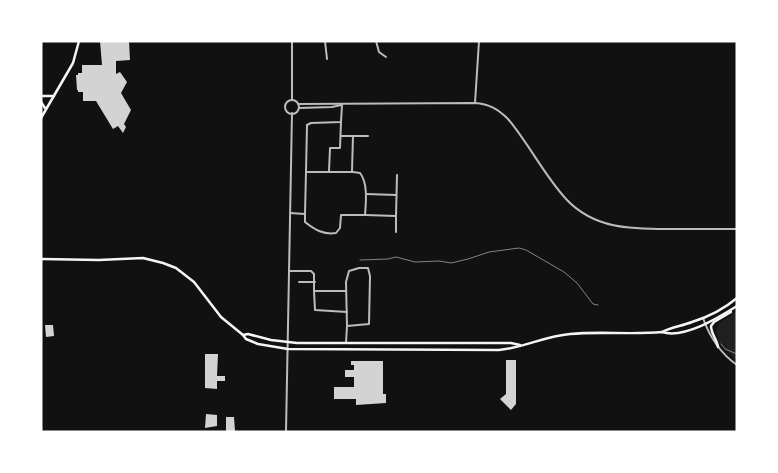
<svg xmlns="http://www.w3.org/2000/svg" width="778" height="473" font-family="'Fira Sans Condensed',sans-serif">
	<rect width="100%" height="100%" fill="#111"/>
	<polygon fill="#202020" points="737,311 737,361 719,343 716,331 719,323"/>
	<g fill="#d3d3d3">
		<polygon points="100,41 129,41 130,60 116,61 116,74 120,72 127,82 121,93 131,110 124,124 126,127 123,133 118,126 113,129 96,101 83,101 83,92 78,92 78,90 77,90 76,75 78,75 78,73 82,73 82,65 102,65"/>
		<polygon points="45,325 53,325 54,336 46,337"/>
		<polygon points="205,354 218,354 217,376 225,376 225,381 217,381 217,389 205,388"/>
		<polygon points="506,360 516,360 516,404 511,410 500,399 506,394"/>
		<polygon points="351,361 383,361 383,394 386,394 386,403 356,405 356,399 334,399 334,387 354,387 354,377 345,377 345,370 354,370 354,365 351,365"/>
		<polygon points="206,414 217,415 217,426 205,428"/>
		<polygon points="226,417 234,417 235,431 226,431"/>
	</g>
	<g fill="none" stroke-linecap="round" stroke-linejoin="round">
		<g stroke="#f5f5f5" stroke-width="0.5">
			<polyline points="360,260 388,259 396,257 415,262 439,261 451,263 468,259 489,252 519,248 526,250 564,272 577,283 593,304 598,305"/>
			<polyline points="721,344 725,349 737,354"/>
		</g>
		<g stroke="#bcbcbc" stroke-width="2">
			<polyline points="325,41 327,59"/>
			<polyline points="376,41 379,52 386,57"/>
			<polyline points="475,103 479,41"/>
			<polyline points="341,136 368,136"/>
			<polyline points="329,171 330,148 340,148 341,122"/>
			<polyline points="352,171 353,136"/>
			<polyline points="306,172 307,125 311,123 341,122 342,105"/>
			<polyline points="366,194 396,195"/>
			<path d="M290,213L305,214V222C315,230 324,235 336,233L340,228L341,215H365C366,202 368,183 360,173L353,172H306L305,214"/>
			<polyline points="365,215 396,216 396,232"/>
			<polyline points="396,216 397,175"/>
			<polyline points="289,271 311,271 314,274 314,291"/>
			<polyline points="299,282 315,282"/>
			<polyline points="346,291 314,291 315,310 347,312"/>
			<path d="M703,318C710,338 720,353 737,365"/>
			<polyline points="346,343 347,326 369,324 370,276 368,268 359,268 349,271 346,282 347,326"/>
		</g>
		<g stroke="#bcbcbc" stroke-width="2">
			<polyline points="292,100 292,41"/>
			<circle cx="292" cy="107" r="7"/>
			<path d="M298,104L475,103C489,104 498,109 508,119C529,144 544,175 566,199C595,230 633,229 672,229C694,229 715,229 737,229"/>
			<polyline points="299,108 332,107 341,105"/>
			<polyline points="286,432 292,113"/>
		</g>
		<g stroke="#f5f5f5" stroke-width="2.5">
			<polyline points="41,96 54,96"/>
			<polyline points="41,102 45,108"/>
			<polyline points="41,118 73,63 79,41"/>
			<path d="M41,259L99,260L143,258L163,263L176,268L194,282L221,317L243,335L246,339L258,344L288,349L499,350C523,348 545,336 570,334C600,331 632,335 662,332C684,339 718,318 737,306"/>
			<path d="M662,332C671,327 682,326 692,322C708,317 724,309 737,298"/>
			<polyline points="243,335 248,334 271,340 297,343 511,343 520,345"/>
			<path d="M718,347C717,339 711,334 711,326L714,322L731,312"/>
		</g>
	</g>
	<rect width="778" height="473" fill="none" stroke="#ffffff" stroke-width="85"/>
</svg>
